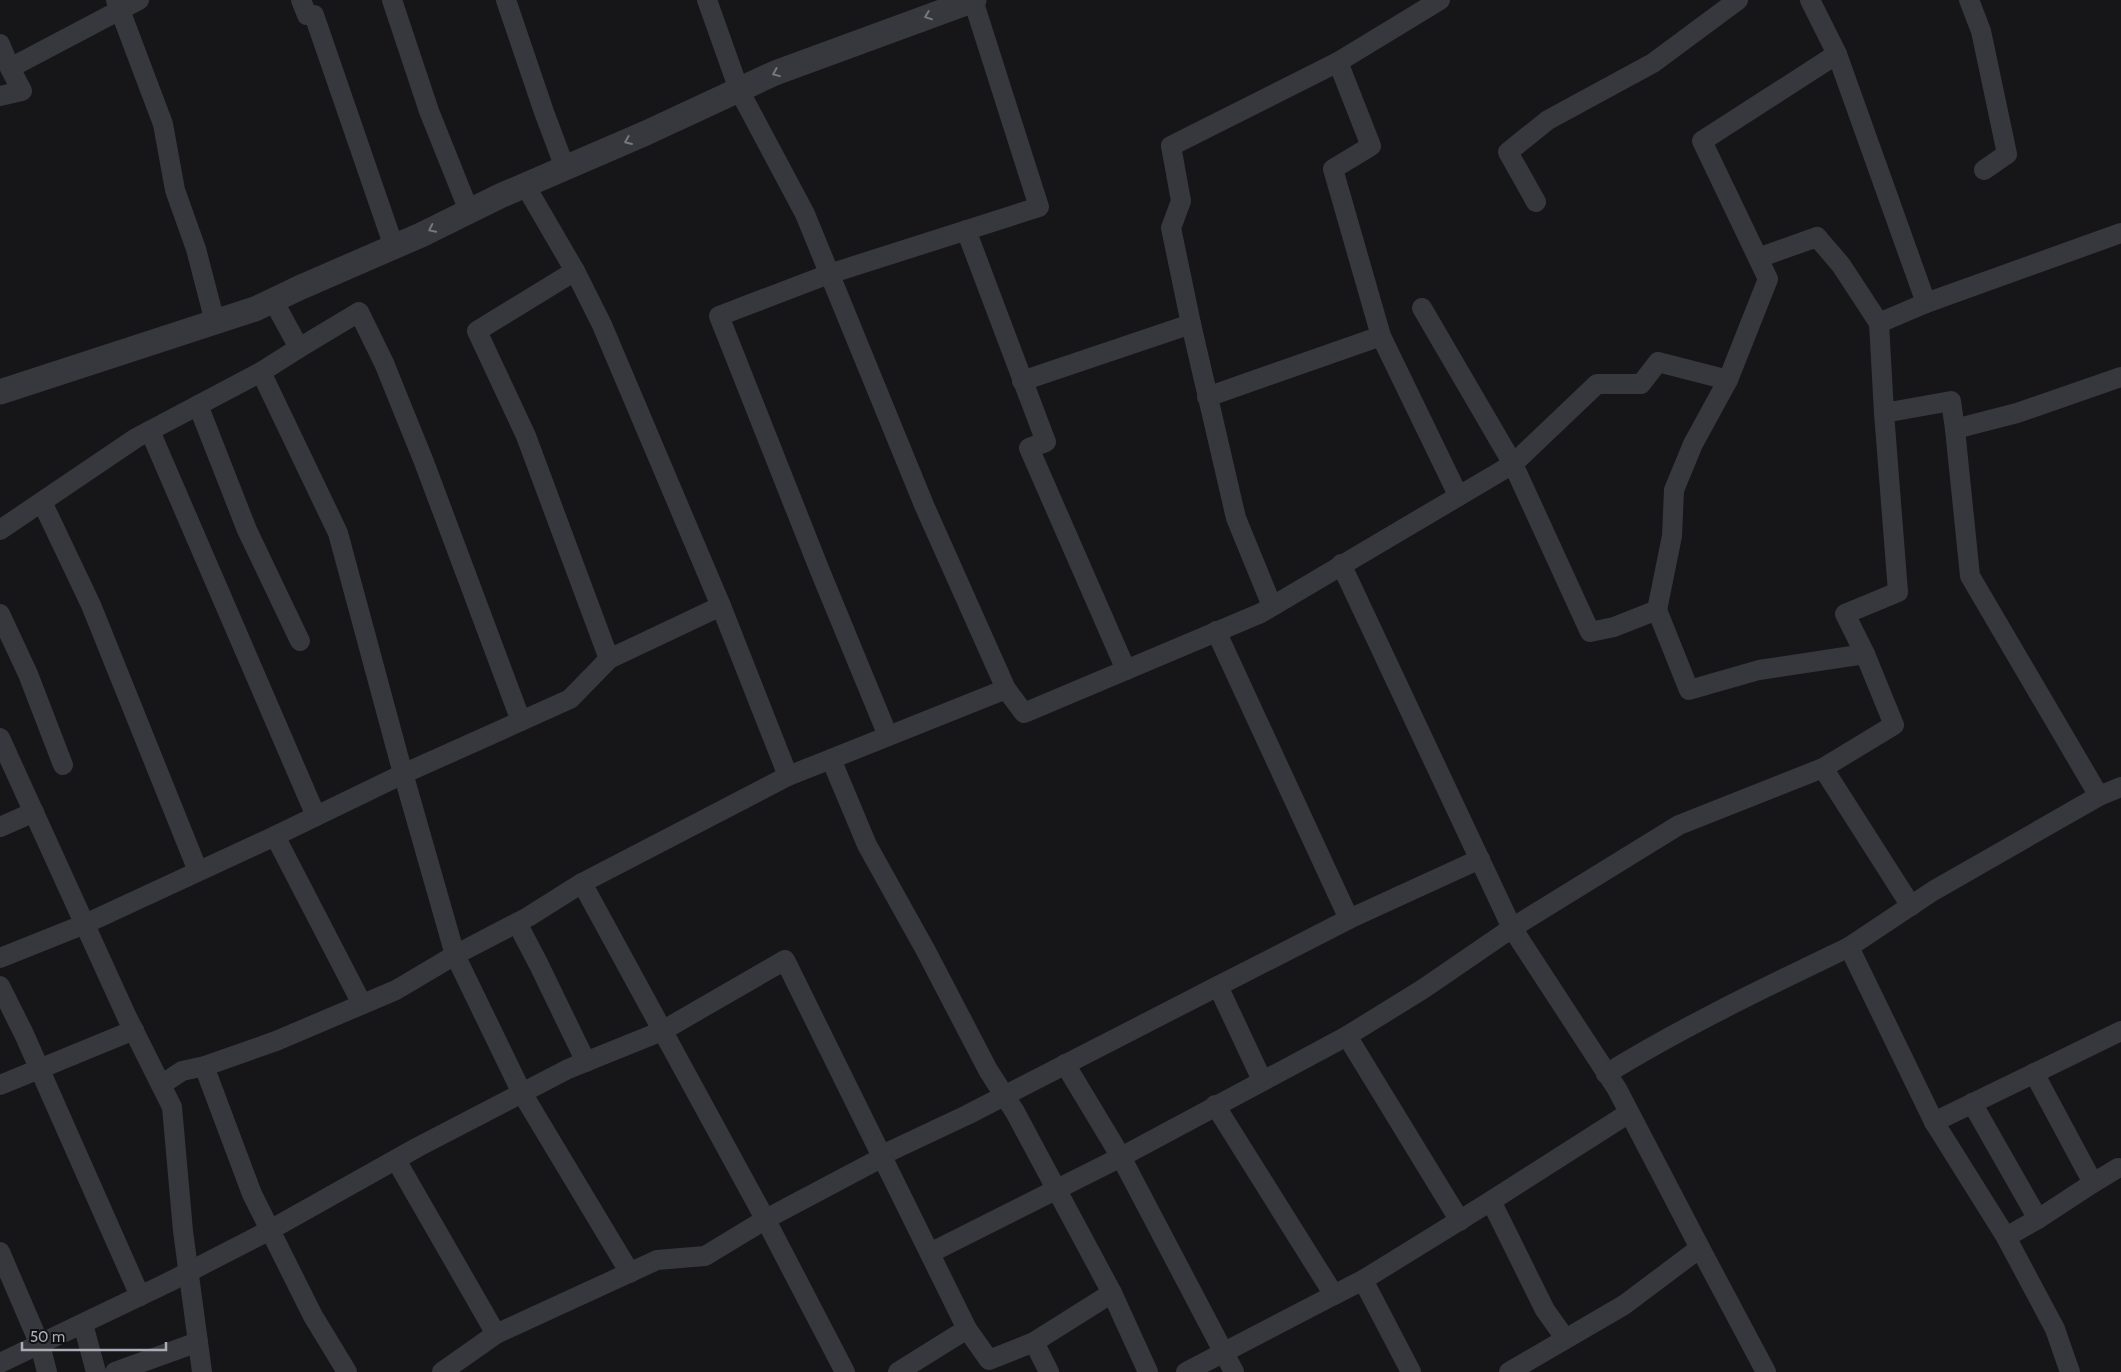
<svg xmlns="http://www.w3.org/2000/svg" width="2121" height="1372" font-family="Cabin,sans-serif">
	<rect width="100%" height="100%" fill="#161618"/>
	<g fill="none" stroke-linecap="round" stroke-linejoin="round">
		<g stroke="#37383d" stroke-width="20">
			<polyline points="139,0 120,10 163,124 175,190 196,249 215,322"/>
			<polyline points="301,0 307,15 314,15 394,247"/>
			<polyline points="392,0 429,111 469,211"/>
			<polyline points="506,0 544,112 565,168"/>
			<polyline points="707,0 739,90 805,214 924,505 1006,689 831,759 867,845 926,951 988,1070 1015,1112 1112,1293 1034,1342 1049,1372"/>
			<polyline points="1969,0 1981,31 2007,154 1984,170"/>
			<polyline points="0,44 10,68 120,10 116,0"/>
			<polyline points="1837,54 1926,303 2121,233"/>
			<polyline points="1338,62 1440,0"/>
			<polyline points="0,96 22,91 10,68"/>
			<polyline points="525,185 575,271 477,331 526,436 609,659 721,606 788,776"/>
			<polyline points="1536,202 1508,152 1548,120 1653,63 1738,0"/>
			<polyline points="966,230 1046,442 1029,448 1126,670"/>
			<polyline points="1758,258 1817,237 1841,265 1879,323 1884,413 1951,401 1955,429 2017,413 2121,377"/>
			<polyline points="575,271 602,325 721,606"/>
			<polyline points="273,300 299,348 261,372 338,533 399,759 455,955 522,1093 630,1273"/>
			<polyline points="1879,323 1926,303"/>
			<polyline points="299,348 359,312 384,363 424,462 521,721"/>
			<polyline points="1022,381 1191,324"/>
			<polyline points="1207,397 1381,336"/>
			<polyline points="198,405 247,530 300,641"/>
			<polyline points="1955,429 1970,576 2099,796"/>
			<polyline points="150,431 316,816"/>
			<polyline points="42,502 91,605 198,871"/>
			<polyline points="0,530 136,438 261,372"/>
			<polyline points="1341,564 1512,928 1617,1089 1700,1248"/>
			<polyline points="1272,606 1236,518 1191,324 1171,228 1181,201 1171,146 1338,62 1371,146 1333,169 1381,336 1458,495"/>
			<polyline points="1657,610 1672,536 1674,490 1693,444 1728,380"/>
			<polyline points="0,614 28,674 63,765"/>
			<polyline points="1216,631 1349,919"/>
			<polyline points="1865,654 1845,614 1898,592 1884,413"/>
			<polyline points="1006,689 1024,713 1261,613 1513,464 1597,384 1641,384 1658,362 1728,380 1768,279 1702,141 1837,54 1810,0"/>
			<polyline points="888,736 820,571 719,316 829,274 1039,207 973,0"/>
			<polyline points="0,738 126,1015 172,1107 183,1231 202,1372"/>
			<polyline points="1823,768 1911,906"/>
			<polyline points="0,827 34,812"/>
			<polyline points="275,836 403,774 570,699 609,659"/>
			<polyline points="582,883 769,1226 845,1372"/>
			<polyline points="517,923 538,963 586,1062"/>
			<polyline points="0,958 85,924 275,836 362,1004"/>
			<polyline points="0,986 24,1034 140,1296"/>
			<polyline points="1218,986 1349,919 1480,859"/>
			<polyline points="1347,1036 1460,1221"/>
			<polyline points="1065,1064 1121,1157 1234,1372"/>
			<polyline points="205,1066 207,1074 252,1194 313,1316 347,1372"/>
			<polyline points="2034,1073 2093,1183 2118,1168"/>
			<path d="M1606,1074C1684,1026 1766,987 1849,947"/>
			<polyline points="0,1085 134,1030"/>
			<polyline points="161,1085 182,1071 205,1066 276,1041 396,990 455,955 528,917 582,883 788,776 831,759"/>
			<polyline points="1972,1103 2038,1219 2006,1237"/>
			<polyline points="1215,1105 1334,1295 1363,1280 1491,1201"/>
			<polyline points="1934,1122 2121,1031"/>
			<polyline points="882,1155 967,1115 1218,986 1262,1080"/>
			<polyline points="396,1160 496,1334 442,1372"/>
			<polyline points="2038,1219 2093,1183"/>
			<polyline points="0,1252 40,1345 47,1372"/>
			<polyline points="930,1253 1121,1157 1347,1036 1423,989 1512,928 1679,825 1823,768 1894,725 1865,654 1759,670 1689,690 1657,610 1614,627 1590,632 1513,464 1422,308"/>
			<polyline points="1363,1280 1411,1372"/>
			<polyline points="1112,1293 1148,1372"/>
			<polyline points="83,1324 96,1372"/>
			<polyline points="496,1334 657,1260 705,1256 766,1219 883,1157"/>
			<polyline points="1565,1338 1545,1310 1491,1201 1629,1113"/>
			<polyline points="0,1363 169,1282 270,1230 418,1147 568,1069 662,1031 785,960 967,1329"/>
			<polyline points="115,1372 198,1342"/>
			<polyline points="898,1372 967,1329 989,1360 1034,1342"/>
			<polyline points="1186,1372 1334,1295"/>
			<polyline points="1509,1372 1624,1305 1700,1248 1766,1372"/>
			<polyline points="2070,1372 2055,1329 2006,1237 1934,1122 1849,947 1933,891 2099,796 2121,787"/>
		</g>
		<polyline stroke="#37383d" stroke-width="25" points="0,392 255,309 299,288 421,235 500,196 646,133 775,73 974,0"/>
	</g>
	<defs><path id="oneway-chevron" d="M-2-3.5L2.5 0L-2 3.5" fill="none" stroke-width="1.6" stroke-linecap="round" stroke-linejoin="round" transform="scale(1.25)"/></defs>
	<g stroke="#757881">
		<use href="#oneway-chevron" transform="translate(928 16) rotate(159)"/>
		<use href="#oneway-chevron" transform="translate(776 73) rotate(158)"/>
		<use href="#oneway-chevron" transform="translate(628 141) rotate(157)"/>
		<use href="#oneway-chevron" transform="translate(432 229) rotate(154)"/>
	</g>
	<path d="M22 1342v8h144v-8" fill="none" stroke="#a8adb8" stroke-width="2.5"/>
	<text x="30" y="1342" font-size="15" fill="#a8adb8" stroke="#111113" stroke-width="4" paint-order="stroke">50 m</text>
</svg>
